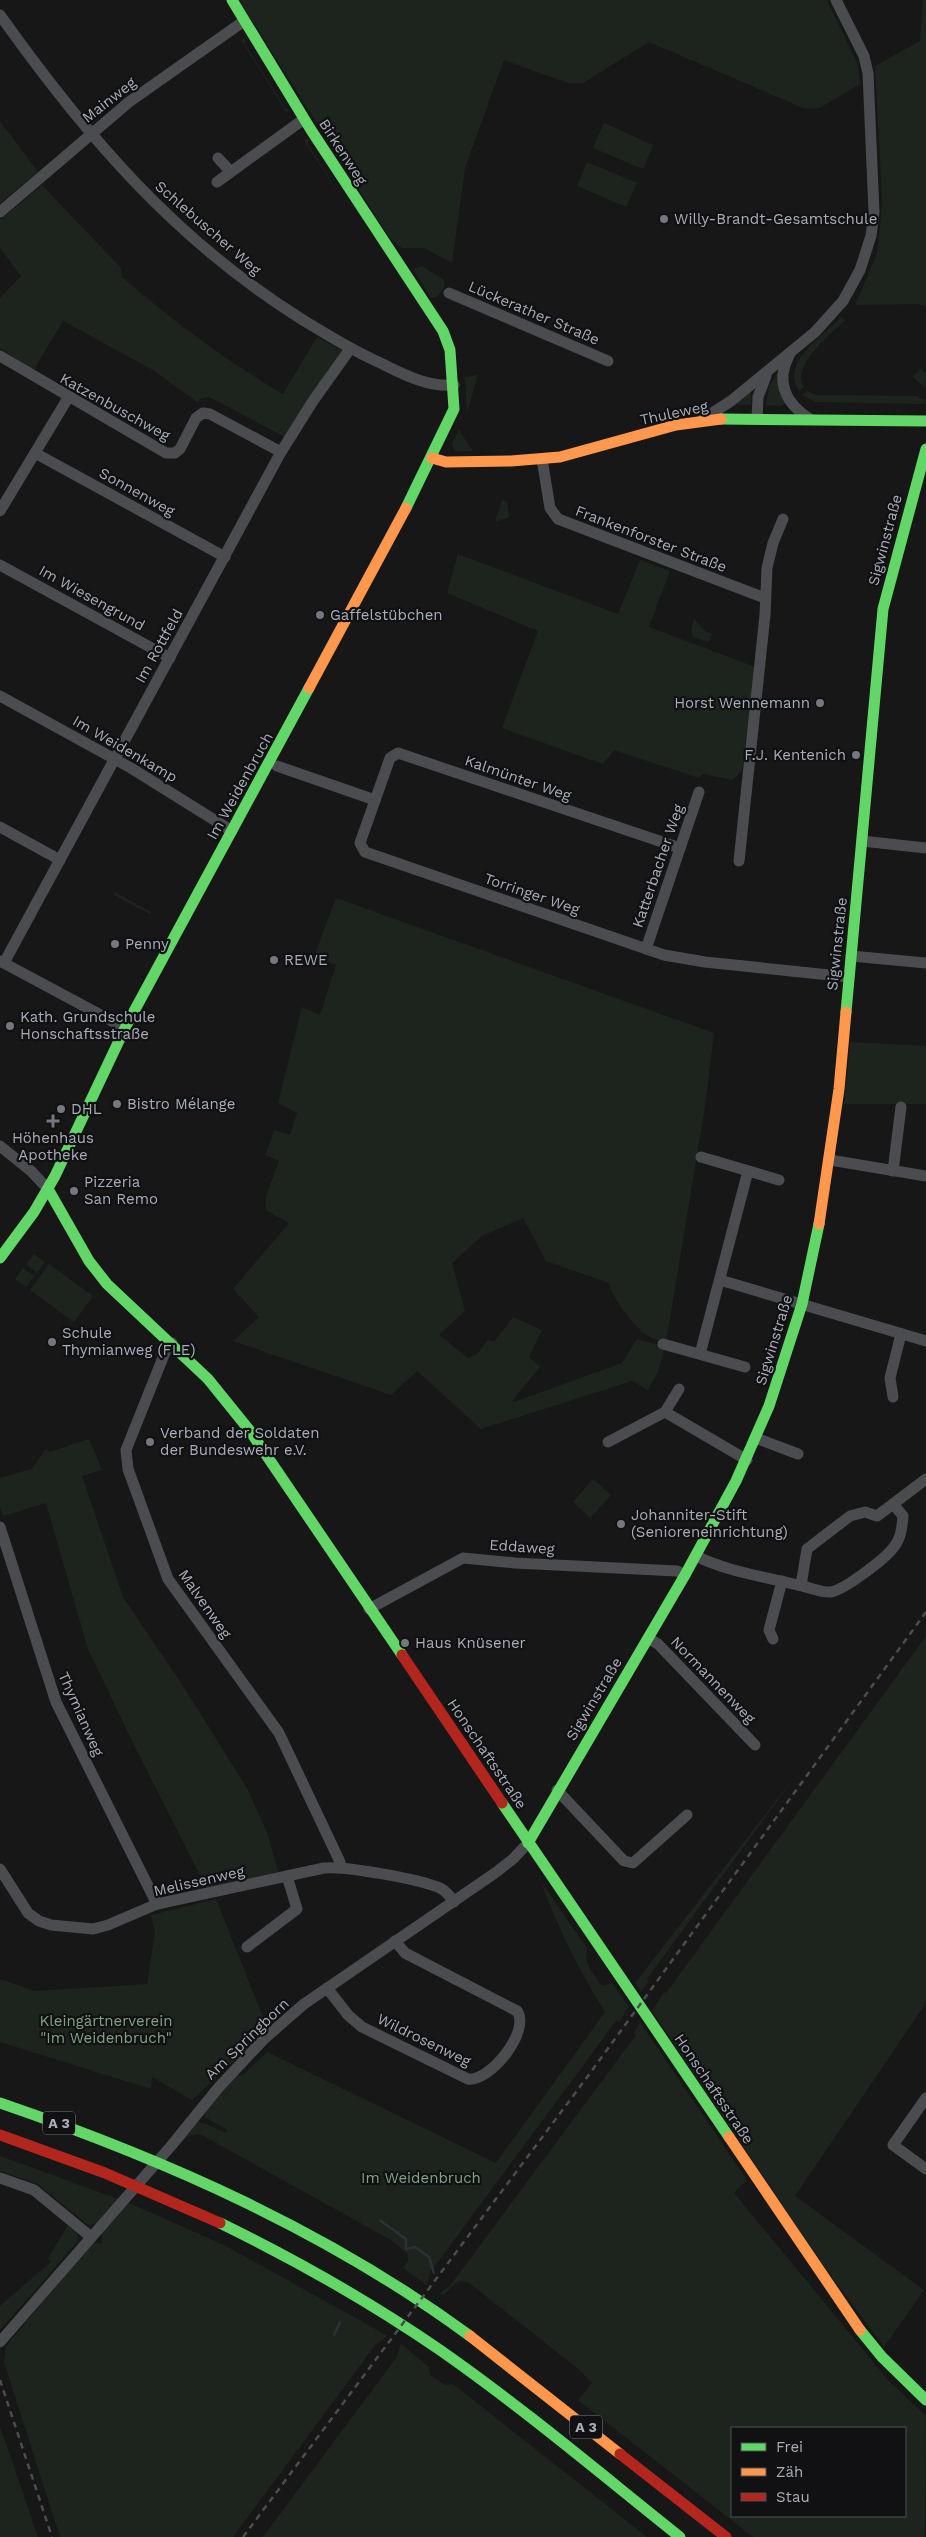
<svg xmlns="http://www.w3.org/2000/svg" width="926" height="2537" font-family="'Work Sans',sans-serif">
	<rect width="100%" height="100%" fill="#171717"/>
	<g fill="#1d241e" fill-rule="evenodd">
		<polygon points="239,0 827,0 858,65 860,84 818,109 803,108 649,42 583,83 568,83 504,60 465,168 452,263 424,248 402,248 390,239"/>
		<polygon points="923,0 926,0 926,307 919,304 855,305 877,254 880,226 882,199 875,66 920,41"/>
		<polygon points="245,38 245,44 285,108 290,110 286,112 241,40"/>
		<polygon points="0,121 38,172 0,203"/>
		<polygon points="604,123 653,145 643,169 593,148"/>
		<polygon points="308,138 308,144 342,198 304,141"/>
		<polygon points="587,162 637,183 626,207 577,186"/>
		<path d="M42,185L121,268L122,277C173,321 225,360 283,394L317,337L344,352L285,437L209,397L202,398L197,402L153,370L63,321L33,371L0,348V298L21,276L0,248V220Z"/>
		<polygon points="422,266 444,280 445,286 437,297 431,298 413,269"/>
		<path d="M841,317L845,320C831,335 791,364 804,387L799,391C780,361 823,337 841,317Z"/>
		<polygon points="921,369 926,374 925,388 913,377"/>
		<polygon points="779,370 786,403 780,406 766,405 769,386"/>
		<polygon points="478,375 467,413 465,377"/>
		<polygon points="751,389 751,405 737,405 735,403"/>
		<polygon points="807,391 817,395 917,396 920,399 925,399 926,404 815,402 802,395"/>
		<polygon points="460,428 460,432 473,451 455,451 453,448 452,443"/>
		<polygon points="502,500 507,502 509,517 495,522"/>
		<polygon points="458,554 618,614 640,560 670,571 649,627 755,667 742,771 732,780 703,774 699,778 614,750 603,764 502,728 538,631 447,593"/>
		<polygon points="694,619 705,631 712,634 709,642 693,637 691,630"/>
		<polygon points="115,892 151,912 150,914 114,895"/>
		<path d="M336,898L714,1033L704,1113L666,1342C660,1340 653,1339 648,1336C634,1327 612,1298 609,1283L546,1261L523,1218L482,1236L452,1263L465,1311L439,1335L468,1358L477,1354L488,1340L494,1342L513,1317L542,1330L529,1357L540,1367L512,1401L514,1402L622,1363L637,1339L665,1347L658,1372L648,1390L632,1381L481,1429L417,1371L391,1395L233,1341L259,1317L233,1289L289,1223L266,1210V1196L279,1161L265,1155L274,1130L290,1135L297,1113L278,1103L302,1007L320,1015L336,965L314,957Z"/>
		<polygon points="850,1042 926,1046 926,1104 844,1104"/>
		<polygon points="34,1254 45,1262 37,1273 26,1264"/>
		<polygon points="49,1264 93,1296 74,1322 30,1290"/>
		<polygon points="23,1268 34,1276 26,1287 15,1279"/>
		<polygon points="89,1439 102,1470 82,1476 123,1597 187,1692 248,1790 268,1835 278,1872 207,1889 133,1743 88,1649 46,1503 3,1516 0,1507 0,1478 31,1469 46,1449 50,1452"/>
		<polygon points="593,1479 611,1495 590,1518 573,1502"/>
		<polygon points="926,1636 926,2003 795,2196 924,2290 884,2347 821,2262 652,2011 664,1992 666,1993"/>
		<polygon points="799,1771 647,1979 649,1981 641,1992 635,1983"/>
		<path d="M541,1882L587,1948C583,1964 594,1974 602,1986L612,1983L629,2007L619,2022L616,2021L429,2274L427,2285L403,2268L408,2261V2254L391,2240L202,2135C189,2133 185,2139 176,2148L196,2120L226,2133L227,2130L205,2117V2110L236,2074L242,2076L267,2052L496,2163L605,2012C579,1970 558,1928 541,1882Z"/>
		<polygon points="216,1899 268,2030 192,2100 152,2077 151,2089 0,2042 0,1979 35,1991 147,1984 155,1933 151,1915"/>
		<path d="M640,2022L747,2180L734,2193L888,2380L926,2416L925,2537H753L578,2400L592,2383L577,2368L468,2282L459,2281L443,2295L439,2293L449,2287L461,2271L636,2035L634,2033ZM732,2428H905V2516H732Z"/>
		<polygon points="0,2156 118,2199 97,2223 88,2225 38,2184 0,2171"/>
		<polygon points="127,2202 226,2246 388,2336 376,2344 233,2537 60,2537 4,2362 6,2346 93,2242 102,2244 102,2233"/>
		<polygon points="68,2225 77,2233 78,2241 0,2330 0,2306 51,2262 48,2258"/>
		<polygon points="401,2344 429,2367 430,2375 445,2385 453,2384 647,2537 263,2537 396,2358"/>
		<polygon points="0,2426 38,2537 0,2537"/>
	</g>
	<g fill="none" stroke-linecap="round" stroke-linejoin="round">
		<g stroke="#2a3239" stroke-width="2.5">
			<polyline points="381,2221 406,2239 406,2249 415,2247 429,2257 434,2273"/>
			<polyline points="334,2335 340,2322"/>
		</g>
		<g stroke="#4b4c50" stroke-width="11">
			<path d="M0,15C86,136 176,241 303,320C326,334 348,348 372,359C398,371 425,388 454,385"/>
			<polyline points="218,158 230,171"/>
			<polyline points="217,182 304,119"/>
			<polyline points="0,212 129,102 244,21"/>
			<polyline points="449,293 608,361"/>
			<polyline points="0,356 166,453 175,453 180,449 196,418 203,413 210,414 281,452"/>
			<path d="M789,356C775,382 786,404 810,419"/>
			<polyline points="703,419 731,401 815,332 843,301 860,270 871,236 874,212 868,73 864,56 836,0"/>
			<polyline points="757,419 758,397 766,376"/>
			<polyline points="35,453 225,557"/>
			<polyline points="542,459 550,508 558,519 765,598"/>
			<polyline points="0,511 68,398"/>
			<polyline points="0,565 170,658"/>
			<polyline points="0,696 131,768 232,831"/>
			<polyline points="277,766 375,800"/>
			<polyline points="0,827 60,860"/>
			<polyline points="862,841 926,848"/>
			<polyline points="680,848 398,753 390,758 360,843 365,852 664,955 705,962 849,977"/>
			<polyline points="739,861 765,615 767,568 773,543 783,519"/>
			<polyline points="646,949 699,792"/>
			<polyline points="851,956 926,963"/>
			<polyline points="0,961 125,1028"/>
			<polyline points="4,963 281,452 313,401 350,349"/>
			<polyline points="0,1146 31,1171 48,1189"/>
			<polyline points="701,1157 779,1180"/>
			<polyline points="830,1160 926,1176"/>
			<polyline points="893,1171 901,1107"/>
			<polyline points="720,1280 926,1341"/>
			<polyline points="172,1343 166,1350 126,1450 128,1469 168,1579 279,1733 340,1862 340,1867"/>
			<polyline points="663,1344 745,1367"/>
			<polyline points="700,1354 748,1171"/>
			<polyline points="893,1397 890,1378 901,1334"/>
			<polyline points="665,1412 679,1389"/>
			<polyline points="756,1438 798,1454"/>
			<polyline points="608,1442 665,1412 747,1460"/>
			<polyline points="0,1527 56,1702 157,1904"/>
			<path d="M696,1556C728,1572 767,1577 802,1586C812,1588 821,1593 831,1592C844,1590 885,1559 893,1548C901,1539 902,1528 903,1516L893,1504L926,1479"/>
			<polyline points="801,1585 807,1549 850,1516 865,1512 877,1516 893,1504"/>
			<polyline points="369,1609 463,1558 515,1563 677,1571 685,1575"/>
			<polyline points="648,1638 658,1644 755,1745"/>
			<polyline points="773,1639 769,1630 782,1581"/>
			<polyline points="557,1790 624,1861 633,1863 687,1815"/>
			<path d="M0,1869L28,1913L39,1921L51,1925L93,1929L108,1925L157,1904L324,1868C346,1866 419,1879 440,1888C446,1891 450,1896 454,1902"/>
			<polyline points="247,1947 297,1909 287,1876"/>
			<path d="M327,1988L348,2015L362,2027L468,2079C490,2082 531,2031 517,2011L405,1953L395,1941"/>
			<polyline points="926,2098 893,2145 926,2169"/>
			<polyline points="0,2178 34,2190 91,2237"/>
			<polyline points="0,2342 171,2146 219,2087 265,2038 304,2004 495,1873 513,1859 528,1843"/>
		</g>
		<g stroke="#63d668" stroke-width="11">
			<polyline points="232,0 311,130 443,331 450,350 454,409 406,508"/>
			<polyline points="721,419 926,421"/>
			<polyline points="846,1012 883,609 926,449"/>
			<polyline points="48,1189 89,1261 107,1284 208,1379 250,1431 402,1655"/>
			<polyline points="0,1258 34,1212 55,1176 125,1028 309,688"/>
			<polyline points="502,1803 729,2137"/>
			<polyline points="528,1843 685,1575 736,1481 769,1406 802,1304 819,1224"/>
			<path d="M0,2103C166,2160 327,2231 470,2336"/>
			<path d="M220,2223C296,2260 370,2302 440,2350C523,2408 601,2474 680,2537"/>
			<polyline points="860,2330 882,2357 926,2400"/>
		</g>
		<g stroke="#ff974d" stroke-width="11">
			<polyline points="432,458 446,462 511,461 560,457 676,425 721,419"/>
			<polyline points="309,688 406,508"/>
			<polyline points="819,1224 839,1089 846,1012"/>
			<polyline points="729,2137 860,2330"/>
			<polyline points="470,2336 620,2454"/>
		</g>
		<g stroke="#b3261e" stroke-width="11">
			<polyline points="402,1655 502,1803"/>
			<polyline points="0,2135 105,2173 220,2223"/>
			<polyline points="620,2454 726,2537"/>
		</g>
		<g stroke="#4b4c4f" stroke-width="2.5" stroke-dasharray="6 5" stroke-linecap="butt">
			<polyline points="0,2380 52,2537"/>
			<polyline points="243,2537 585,2080 926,1612"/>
		</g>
	</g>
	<g fill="#757880" stroke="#111113" stroke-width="2">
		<circle cx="664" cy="219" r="5"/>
		<circle cx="320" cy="615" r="5"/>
		<circle cx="820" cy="703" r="5"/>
		<circle cx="856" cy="755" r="5"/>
		<circle cx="115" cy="944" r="5"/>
		<circle cx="274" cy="960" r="5"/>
		<circle cx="10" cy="1026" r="5"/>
		<circle cx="117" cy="1104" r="5"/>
		<circle cx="61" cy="1109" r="5"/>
		<path d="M50.5 1113.5h5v5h5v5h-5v5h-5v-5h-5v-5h5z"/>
		<circle cx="74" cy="1191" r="5"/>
		<circle cx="52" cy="1342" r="5"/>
		<circle cx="150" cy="1442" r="5"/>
		<circle cx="621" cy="1524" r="5"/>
		<circle cx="405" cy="1643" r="5"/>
	</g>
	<g text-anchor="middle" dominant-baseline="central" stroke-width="4.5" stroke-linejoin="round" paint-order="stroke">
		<g fill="#111113" stroke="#7b7e86" stroke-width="1">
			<rect x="43" y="2111.5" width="32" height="23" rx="4"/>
			<rect x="570" y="2415.5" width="32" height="23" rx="4"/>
		</g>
		<g font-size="14" font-weight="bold" fill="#a8adb8">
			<text x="59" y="2123">A 3</text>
			<text x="586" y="2427">A 3</text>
		</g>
		<g font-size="15" fill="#a8adb8" stroke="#111113">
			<text transform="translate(109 100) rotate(-38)">Mainweg</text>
			<text transform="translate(343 152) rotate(57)">Birkenweg</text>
			<text transform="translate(208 228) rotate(41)">Schlebuscher Weg</text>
			<text transform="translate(534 313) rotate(23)">Lückerather Straße</text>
			<text transform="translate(115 407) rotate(29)">Katzenbuschweg</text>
			<text transform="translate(674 413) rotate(-12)">Thuleweg</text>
			<text transform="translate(137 492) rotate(29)">Sonnenweg</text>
			<text transform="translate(651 539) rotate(21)">Frankenforster Straße</text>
			<text transform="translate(885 540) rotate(-75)">Sigwinstraße</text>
			<text transform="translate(92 598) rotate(29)">Im Wiesengrund</text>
			<text transform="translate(159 646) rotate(-61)">Im Rottfeld</text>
			<text transform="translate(125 749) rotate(30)">Im Weidenkamp</text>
			<text transform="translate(518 778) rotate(19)">Kalmünter Weg</text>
			<text transform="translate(240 786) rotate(-61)">Im Weidenbruch</text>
			<text transform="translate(658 866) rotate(-71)">Katterbacher Weg</text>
			<text transform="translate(532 894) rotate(19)">Torringer Weg</text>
			<text transform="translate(837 944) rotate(-84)">Sigwinstraße</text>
			<text transform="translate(774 1340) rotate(-73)">Sigwinstraße</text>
			<text transform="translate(522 1547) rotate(4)">Eddaweg</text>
			<text transform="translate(205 1604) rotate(55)">Malvenweg</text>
			<text transform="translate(713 1680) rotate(46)">Normannenweg</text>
			<text transform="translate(594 1699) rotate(-59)">Sigwinstraße</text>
			<text transform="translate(81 1714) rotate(66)">Thymianweg</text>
			<text transform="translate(487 1754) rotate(56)">Honschaftsstraße</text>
			<text transform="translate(199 1881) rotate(-13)">Melissenweg</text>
			<text transform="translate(247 2039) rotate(-44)">Am Springborn</text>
			<text transform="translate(424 2040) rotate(26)">Wildrosenweg</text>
			<text transform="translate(714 2089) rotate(56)">Honschaftsstraße</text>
		</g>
		<g font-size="15" fill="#a8adb8" stroke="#111113" text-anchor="start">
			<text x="674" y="219">Willy-Brandt-Gesamtschule</text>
			<text x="330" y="615">Gaffelstübchen</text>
			<text x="810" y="703" text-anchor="end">Horst Wennemann</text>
			<text x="846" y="755" text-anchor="end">F.J. Kentenich</text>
			<text x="125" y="944">Penny</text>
			<text x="284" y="960">REWE</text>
			<text x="20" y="1017">Kath. Grundschule<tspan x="20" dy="17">Honschaftsstraße</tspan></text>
			<text x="127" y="1104">Bistro Mélange</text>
			<text x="71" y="1109">DHL</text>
			<text x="53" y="1138" text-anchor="middle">Höhenhaus<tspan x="53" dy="17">Apotheke</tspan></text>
			<text x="84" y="1182">Pizzeria<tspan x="84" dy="17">San Remo</tspan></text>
			<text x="62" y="1333">Schule<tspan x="62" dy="17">Thymianweg (FLE)</tspan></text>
			<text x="160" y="1433">Verband der Soldaten<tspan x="160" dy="17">der Bundeswehr e.V.</tspan></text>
			<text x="631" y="1515">Johanniter-Stift<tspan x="631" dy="17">(Senioreneinrichtung)</tspan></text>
			<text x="415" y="1643">Haus Knüsener</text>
		</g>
		<g font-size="15" fill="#7fa381" stroke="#111113">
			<text x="106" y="2021">Kleingärtnerverein<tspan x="106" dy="17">"Im Weidenbruch"</tspan></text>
			<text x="421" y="2178">Im Weidenbruch</text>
		</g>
	</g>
	<rect x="731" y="2427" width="175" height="90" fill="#111113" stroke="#4d4f55"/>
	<rect x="741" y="2443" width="25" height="8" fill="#63d668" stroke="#4d4f55"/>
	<text x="776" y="2452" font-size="15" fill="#a8adb8">Frei</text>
	<rect x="741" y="2468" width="25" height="8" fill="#ff974d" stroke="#4d4f55"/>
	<text x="776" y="2477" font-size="15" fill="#a8adb8">Zäh</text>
	<rect x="741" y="2493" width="25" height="8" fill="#b3261e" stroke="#4d4f55"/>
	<text x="776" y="2502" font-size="15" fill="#a8adb8">Stau</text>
</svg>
